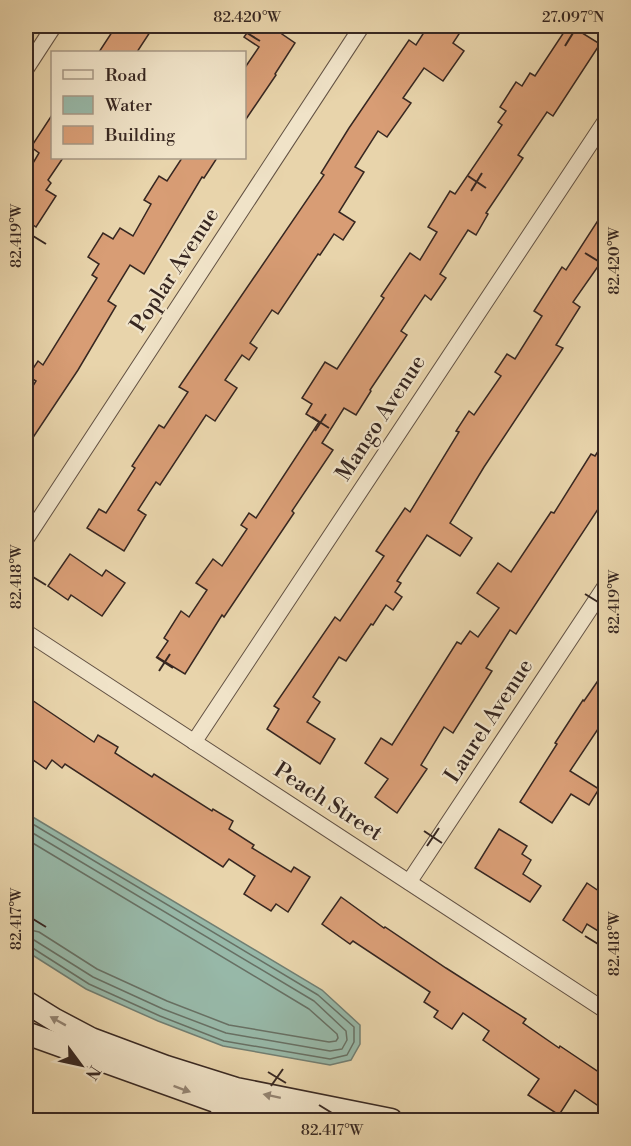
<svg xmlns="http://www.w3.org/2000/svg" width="631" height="1146" font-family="'Libre Bodoni',serif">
	<rect width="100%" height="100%" fill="#e8d4ab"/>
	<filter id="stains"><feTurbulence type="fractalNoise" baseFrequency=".00333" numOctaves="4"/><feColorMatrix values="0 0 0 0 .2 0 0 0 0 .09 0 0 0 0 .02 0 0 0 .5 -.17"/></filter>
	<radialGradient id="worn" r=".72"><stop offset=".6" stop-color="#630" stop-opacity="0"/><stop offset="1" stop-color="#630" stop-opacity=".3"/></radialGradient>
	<polygon fill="#97b8a8" stroke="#717e72" stroke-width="1.5" points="26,813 322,990 360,1025 360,1044 351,1060 330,1065 223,1046 158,1021 86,989 26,951"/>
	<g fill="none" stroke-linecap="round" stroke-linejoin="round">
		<g stroke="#677064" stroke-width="1.5">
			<polyline points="26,820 318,995 354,1027 354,1042 347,1055 330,1059 224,1041 160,1016 89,984 31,947 26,946"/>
			<polyline points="26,829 314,1001 346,1031 347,1040 342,1049 330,1051 226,1033 163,1009 93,977 34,940 26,938"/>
			<polyline points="26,839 309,1009 337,1034 338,1038 336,1041 329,1042 229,1025 167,1001 97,969 39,932 26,929"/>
		</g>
	</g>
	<g fill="#d89d75" stroke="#372721" stroke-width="1.5">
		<polygon points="116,26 154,26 137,52 99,52"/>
		<polygon points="252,26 287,26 282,34 295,43 275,74 276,75 244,122 244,69 259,47 244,37"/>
		<polygon points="428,26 447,26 459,34 453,43 464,51 443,81 424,68 403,98 411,103 387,137 378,131 355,167 364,172 339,212 355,222 343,240 334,234 320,255 318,254 278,314 272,310 250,343 257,348 249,360 242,355 225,380 237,388 215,421 206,415 160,485 156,482 138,510 146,515 124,551 87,528 99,509 106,513 135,468 132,466 159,425 164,428 188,392 179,387 324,175 321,173 349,128 409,40 416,45"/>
		<polygon points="568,26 571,26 600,44 553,116 547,112 518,155 523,158 486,213 488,214 476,235 468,230 440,274 446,278 431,300 425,295 401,331 407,335 370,390 371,391 356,415 344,408 322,443 333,450 292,511 294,513 224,617 222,615 185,674 157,657 168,641 164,638 181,611 189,617 207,590 196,583 213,559 222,566 247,529 241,525 249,513 256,518 319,422 306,414 312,404 302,398 325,362 337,369 384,298 381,296 410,253 420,260 437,232 428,227 450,191 455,194 502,125 498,122 506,111 500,107 516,82 522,86 530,73 535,76"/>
		<polygon points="52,115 52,158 63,158 48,180 51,183 46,190 56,196 36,227 26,220 26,175 39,153 31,147"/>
		<polygon points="182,158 217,158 204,178 202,177 144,274 130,265 108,301 116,306 78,370 26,448 26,397 36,381 28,376 38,361 43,365 97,278 92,275 99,264 88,257 103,233 113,239 120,228 133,236 151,204 144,200 159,176 167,181"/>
		<polygon points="606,208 606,255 573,302 580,307 556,345 563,348 484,467 450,523 472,538 460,556 427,535 397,581 401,583 395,592 402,597 393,610 386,605 373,625 371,624 346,661 339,657 313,697 320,702 307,722 335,739 320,764 267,729 279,709 274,706 335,617 340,621 384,556 376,551 405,508 410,512 459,432 456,431 469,411 474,415 501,376 495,372 507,354 515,359 542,316 534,311 562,267 566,270"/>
		<polygon points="606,439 606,497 516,634 510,630 486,668 492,671 453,733 444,727 421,765 427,769 397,813 375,797 388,779 365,763 381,738 392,745 457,642 461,644 470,631 478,637 499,608 477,593 498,563 511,572 551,512 554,513 591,454 595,456"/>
		<polygon points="70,554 102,576 106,570 125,583 102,616 71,595 68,600 48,586"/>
		<polygon points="606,669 606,717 570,771 599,789 589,805 571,794 552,823 520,802 557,744 555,743 583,700 584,701"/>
		<polygon points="26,696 94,742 98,735 118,747 115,753 152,777 154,774 212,811 213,809 233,821 229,829 254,845 252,848 291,872 294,867 310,877 288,912 276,904 271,911 244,894 255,876 229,859 223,867 65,764 62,768 52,760 46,769 26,755"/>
		<polygon points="499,829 527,846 522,854 531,860 523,874 541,886 530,902 475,868"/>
		<polygon points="587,883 606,896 606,936 587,924 582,933 563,920"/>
		<polygon points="341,897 384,928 385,927 446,968 526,1019 523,1023 559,1048 560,1046 606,1077 606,1111 575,1090 559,1115 528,1095 539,1079 483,1040 489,1031 463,1013 452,1029 434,1017 438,1011 424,1002 430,992 353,941 350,944 322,924"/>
	</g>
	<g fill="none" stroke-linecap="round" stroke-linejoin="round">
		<defs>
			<g id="street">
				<polyline points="26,69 54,26"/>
				<polyline points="26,539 362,26"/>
				<polyline points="26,632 606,1011"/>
				<polyline points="194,742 606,120"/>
				<polyline points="409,882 606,585"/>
				<polyline points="217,1120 221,1103"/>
			</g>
			<g id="secondary">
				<polyline points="26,1002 55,1020 91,1039 166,1067 236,1089 391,1120"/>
				<polyline points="26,1033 221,1103 304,1120"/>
			</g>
		</defs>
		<use href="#street" stroke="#635244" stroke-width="17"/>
		<use href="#secondary" stroke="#372721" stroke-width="25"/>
		<use href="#street" stroke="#f0e3c8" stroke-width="15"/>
		<use href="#secondary" stroke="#f0e3c8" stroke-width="22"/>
	</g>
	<defs><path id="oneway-solid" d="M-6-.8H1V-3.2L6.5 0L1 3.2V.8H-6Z" transform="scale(1.5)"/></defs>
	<g fill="#948574">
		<use href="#oneway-solid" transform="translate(58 1021) rotate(-151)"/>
		<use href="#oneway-solid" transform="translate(182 1089) rotate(20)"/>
		<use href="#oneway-solid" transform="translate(272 1096) rotate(-168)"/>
	</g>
	<path fill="none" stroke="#372721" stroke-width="2" d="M247,33L260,41M565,46L573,33M468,176L486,188M471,191L482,173M33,236L46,244M585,253L598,261M312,417L329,428M315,431L326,414M33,577L46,585M585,594L598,602M156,657L173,668M159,671L170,654M424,831L442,843M427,846L439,828M33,919L46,927M585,936L598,944M268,1072L286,1083M271,1086L283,1069M319,1105L332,1113"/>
	<g text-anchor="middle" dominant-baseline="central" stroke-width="4.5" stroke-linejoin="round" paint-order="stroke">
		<g font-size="22" fill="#372721" stroke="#f0e3c8">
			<text transform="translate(175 270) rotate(-57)">Poplar Avenue</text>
			<text transform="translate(381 418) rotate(-57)">Mango Avenue</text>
			<text transform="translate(489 721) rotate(-57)">Laurel Avenue</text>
			<text transform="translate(328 802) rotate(33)">Peach Street</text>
		</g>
	</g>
	<rect width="631" height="1146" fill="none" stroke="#e8d4ab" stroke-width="66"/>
	<rect x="51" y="51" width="195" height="108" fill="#f0e3c8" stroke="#a69885" stroke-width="1.5"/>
	<rect x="63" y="70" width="30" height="9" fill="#f0e3c8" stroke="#a69885" stroke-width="1.5"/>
	<text x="105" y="81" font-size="18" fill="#372721">Road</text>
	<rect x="63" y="96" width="30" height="18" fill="#97b8a8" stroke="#a69885" stroke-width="1.5"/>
	<text x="105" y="111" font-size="18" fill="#372721">Water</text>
	<rect x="63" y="126" width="30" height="18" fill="#d89d75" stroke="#a69885" stroke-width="1.5"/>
	<text x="105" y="141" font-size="18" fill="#372721">Building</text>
	<g transform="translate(81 1065) rotate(123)" stroke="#f0e3c8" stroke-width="4.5" paint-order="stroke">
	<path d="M0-4.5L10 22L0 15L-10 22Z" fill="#372721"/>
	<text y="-9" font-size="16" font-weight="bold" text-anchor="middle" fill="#372721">N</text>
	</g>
	<rect x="33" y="33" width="565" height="1080" fill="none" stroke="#372721" stroke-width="2"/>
	<g font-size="15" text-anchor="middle" fill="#372721">
		<text x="247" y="22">82.420°W</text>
		<text x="573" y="22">27.097°N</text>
		<text transform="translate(16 236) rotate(-90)" y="5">82.419°W</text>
		<text transform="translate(614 261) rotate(-90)" y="5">82.420°W</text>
		<text transform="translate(16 577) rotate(-90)" y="5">82.418°W</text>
		<text transform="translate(614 602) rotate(-90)" y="5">82.419°W</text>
		<text transform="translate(16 919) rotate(-90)" y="5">82.417°W</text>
		<text transform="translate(614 944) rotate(-90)" y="5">82.418°W</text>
		<text x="332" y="1135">82.417°W</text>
	</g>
	<rect width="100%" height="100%" filter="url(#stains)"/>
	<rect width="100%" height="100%" fill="url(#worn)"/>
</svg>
